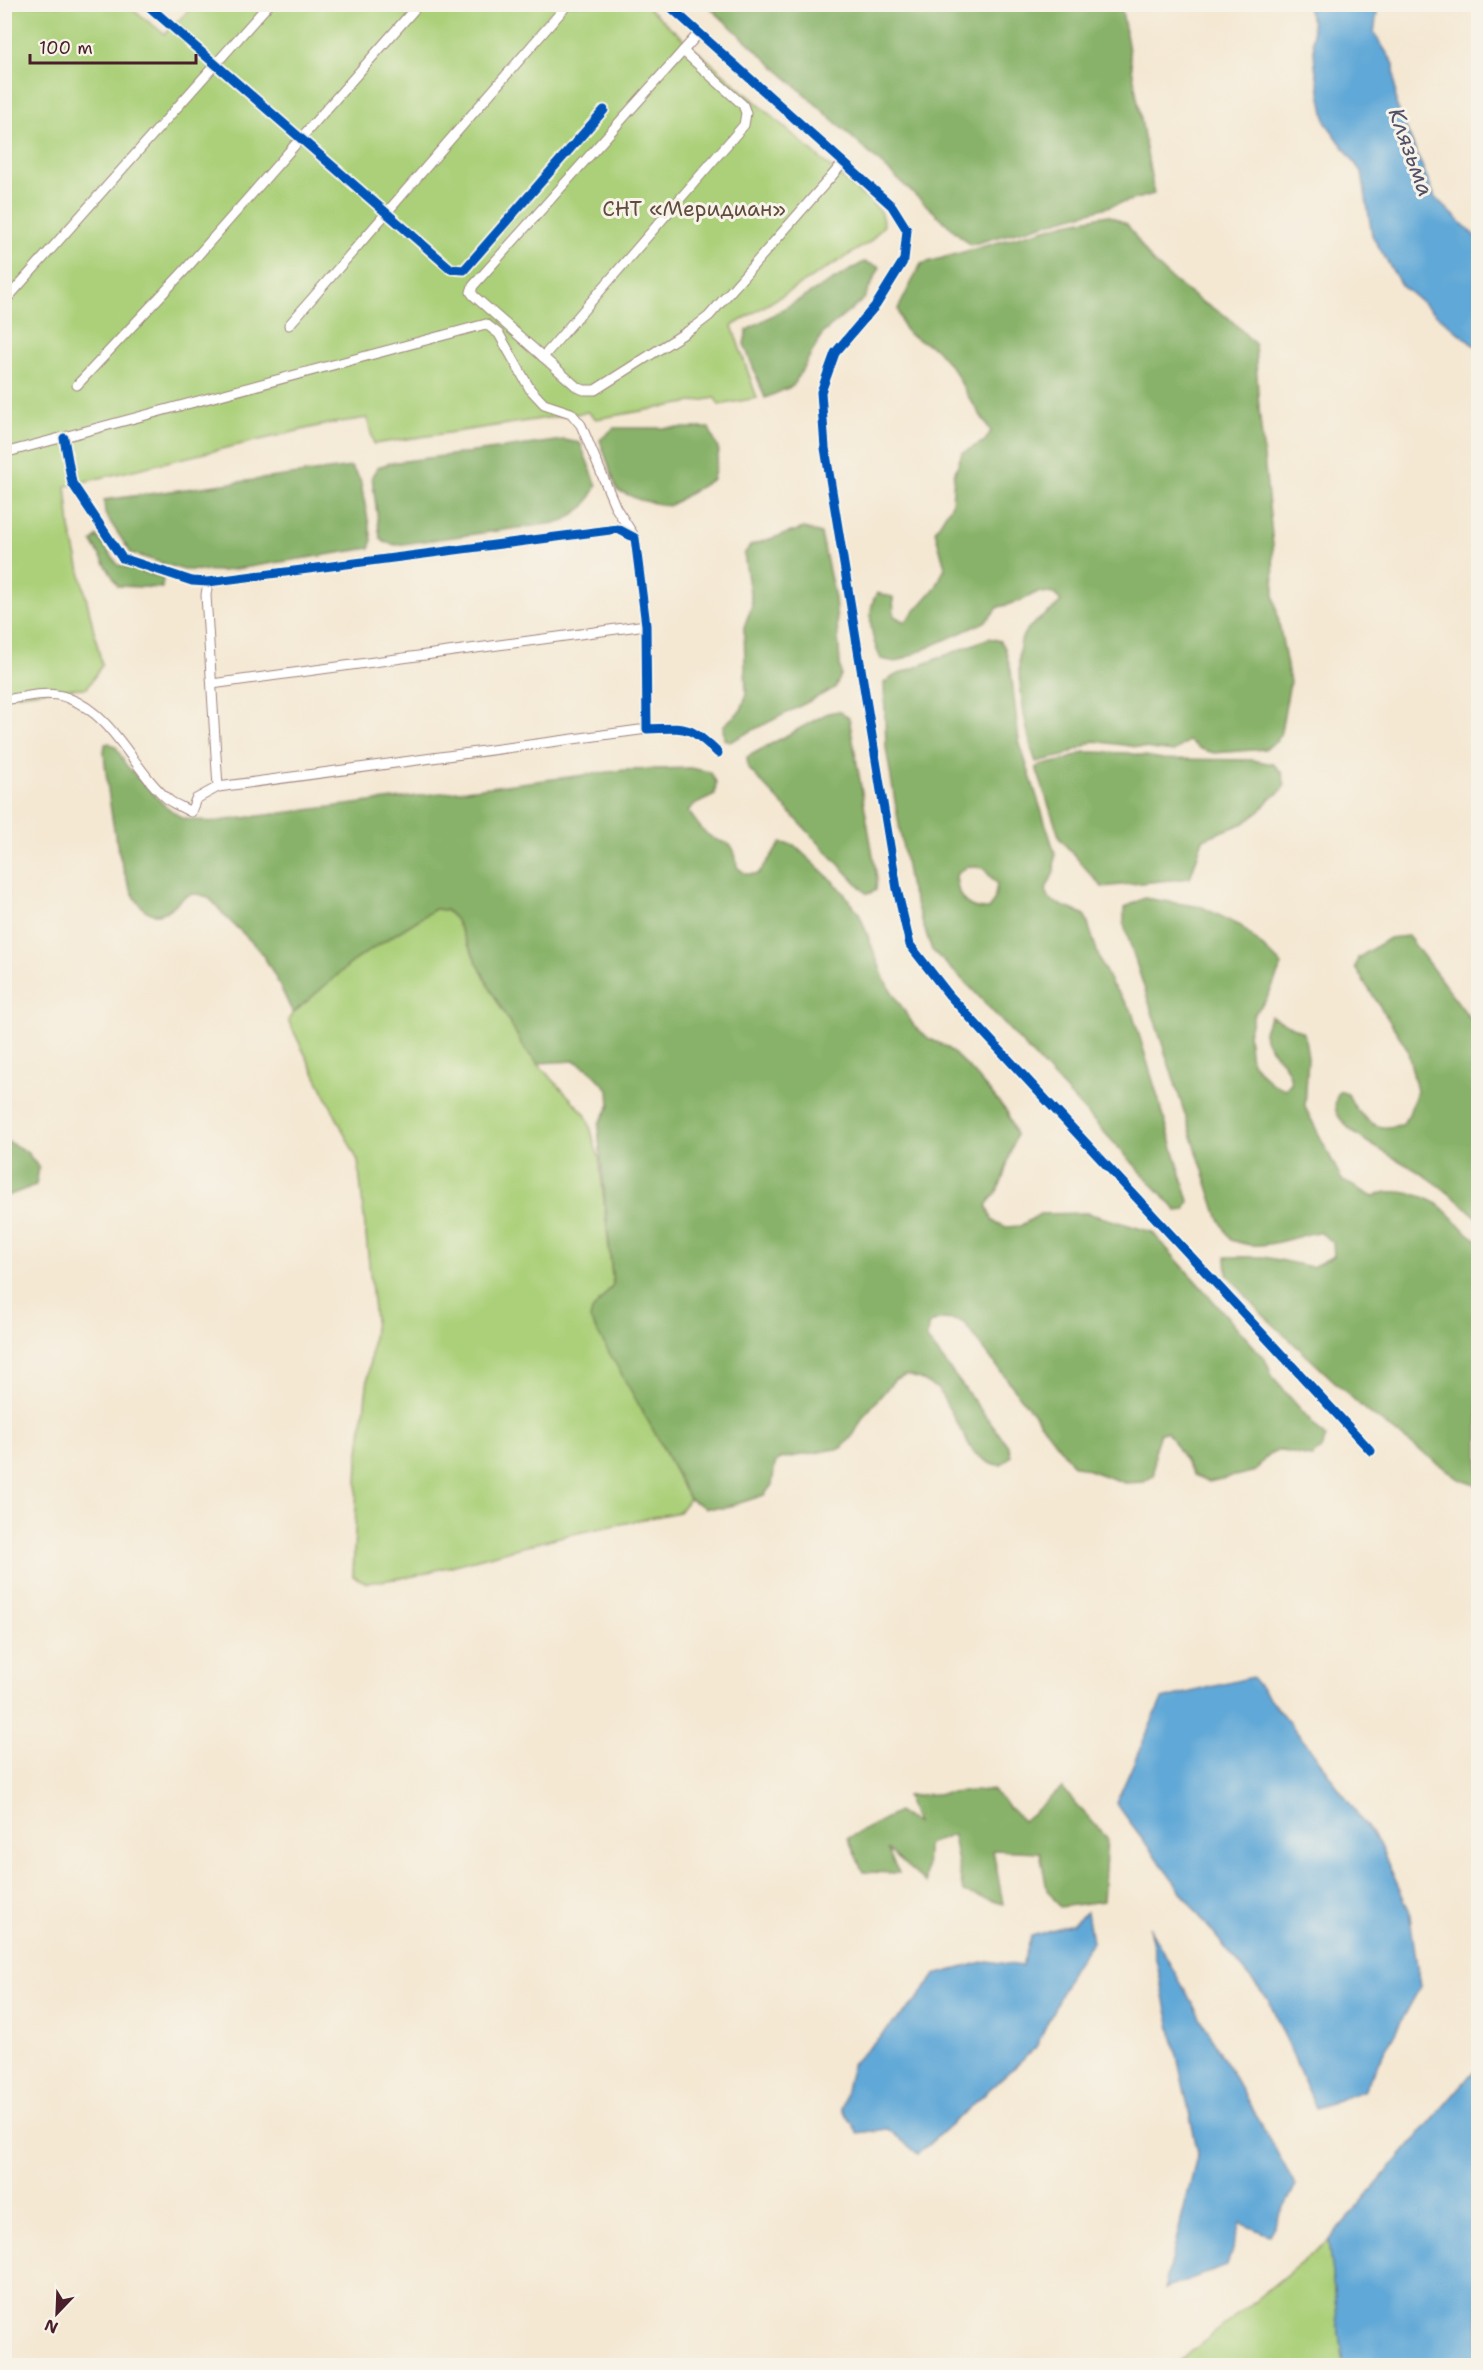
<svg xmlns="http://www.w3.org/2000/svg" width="1483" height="2370" font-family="'Shantell Sans',sans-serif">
	<rect width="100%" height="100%" fill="#f7f3e8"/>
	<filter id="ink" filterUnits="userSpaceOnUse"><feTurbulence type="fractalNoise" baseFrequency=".0167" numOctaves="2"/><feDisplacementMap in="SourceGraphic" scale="12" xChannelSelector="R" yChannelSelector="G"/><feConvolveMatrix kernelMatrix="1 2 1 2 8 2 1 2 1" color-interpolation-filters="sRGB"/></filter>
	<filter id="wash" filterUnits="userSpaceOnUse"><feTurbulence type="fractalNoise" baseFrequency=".008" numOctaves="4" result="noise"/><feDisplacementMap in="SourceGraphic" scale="24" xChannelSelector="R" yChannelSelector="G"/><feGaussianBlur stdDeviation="1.35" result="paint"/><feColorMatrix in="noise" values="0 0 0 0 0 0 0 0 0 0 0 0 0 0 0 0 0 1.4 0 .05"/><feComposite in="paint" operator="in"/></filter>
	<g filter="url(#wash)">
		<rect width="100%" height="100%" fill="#f4e8d3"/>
		<g fill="#abd079" stroke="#7a7852" stroke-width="1.5">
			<polygon points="5,5 126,5 165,34 194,5 645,5 880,211 884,225 870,242 732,326 757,398 719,405 715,398 596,419 588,412 374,444 367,418 327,424 66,486 70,528 102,665 87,688 56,689 5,696"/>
			<path d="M435,909L446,910L455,919L491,990L526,1051L585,1114C593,1128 592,1143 599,1157L613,1285L592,1311L689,1499L679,1512L563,1536L414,1576L367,1583L353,1576L358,1461L375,1320L358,1161L288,1020L293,1013L356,959Z"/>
			<polygon points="1328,2241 1343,2365 1175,2365"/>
		</g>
		<g fill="#88b269" stroke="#69684a" stroke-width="1.5" fill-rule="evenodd">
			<polygon points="707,5 1121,5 1154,194 970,245"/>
			<path d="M1108,215L1127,224L1151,260L1175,282L1200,301L1228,317L1255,344L1259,409L1273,545L1274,596L1290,682L1281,732L1277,741L1265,749L1214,753L1201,749L1189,741L1173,752L1094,741L1063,756L1036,762C1027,739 1009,650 1026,631C1036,619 1052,613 1061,601L1054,594L1038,592L1020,601L999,607L985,622L896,662L881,659C872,641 865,612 877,593L893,597L894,616L905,622L936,587L945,567L935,531L952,504L954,475L962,453L985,441L991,431L968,396L954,370L935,348L908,334L902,324L898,309L921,264L1067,223Z"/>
			<polygon points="864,262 880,267 864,299 823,333 793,386 765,398 744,344 747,330"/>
			<polygon points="614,428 709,428 719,451 713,479 669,506 640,500 617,490 600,440"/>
			<polygon points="564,440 580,443 597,486 585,506 562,522 396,545 384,542 380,537 372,476 378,467 390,463"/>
			<polygon points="351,467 360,479 372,540 370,548 223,571 184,570 131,553 105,514 104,500"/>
			<polygon points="804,528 821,534 835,598 841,675 835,688 730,742 724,739 723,726 741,710 746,696 744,627 752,605 744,554 751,545"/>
			<polygon points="97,536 118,565 163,578 162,588 118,586 92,542"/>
			<path d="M989,638L1000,641L1005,648L1011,671L1019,741L1055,853L1054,872L1046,889L1048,898C1059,906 1072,909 1085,915L1100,960L1112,985L1132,1011L1189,1201L1185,1210L1177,1211L971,988L932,950L909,884L886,748L884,683L894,676ZM968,866L983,868L997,884L994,901L988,909C964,910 957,896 956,875Z"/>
			<polygon points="839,711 849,718 877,878 876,890 871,893 866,893 748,768 747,757 828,713"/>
			<path d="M109,743L116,747L126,765L164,805L182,818L211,822L625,770L690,768L710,772L716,782L715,795L692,806L688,811C694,818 700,829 707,834C726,849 734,834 737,867L746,874H758L781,843L794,845L840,888L859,913L885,981L914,1026L928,1038L947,1047L974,1073L1007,1112L1016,1135L1002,1181L996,1193L986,1205L993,1221L1006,1227L1020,1226L1040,1214L1087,1213L1152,1232L1265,1359L1273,1378L1326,1438L1320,1450L1312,1457C1285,1455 1275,1438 1256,1471L1209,1482L1194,1475L1167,1432L1160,1433L1155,1448L1154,1475L1144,1482L1125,1483L1072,1464L963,1322C949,1319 939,1316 928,1326L927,1339L1009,1447L1011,1456L1001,1465L991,1464L974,1453L938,1389L920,1379L907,1375L895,1379L864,1416L854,1434L842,1448L779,1459L775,1464L772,1485L764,1495L724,1508H706L689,1499L665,1451L590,1319L592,1311L613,1285L599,1139V1124L610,1105L609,1090L590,1070L575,1061L538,1063L526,1051L491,990L455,919L446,910L435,909L356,959L293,1013C283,994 274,970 261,953C251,939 237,929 226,917C220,911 214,901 207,897C181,885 177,912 158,914C118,917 107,781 104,753L105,744Z"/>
			<polygon points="1085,752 1128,753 1163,759 1252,760 1273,764 1282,773 1285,785 1279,793 1270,798 1260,811 1244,823 1203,839 1190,878 1102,887 1060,839 1036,767 1065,760"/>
			<path d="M1144,898L1202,907L1241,926L1282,965L1266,1000L1254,1014L1248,1034L1251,1061L1271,1083L1285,1089L1291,1083C1289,1058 1265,1052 1264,1033C1264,1028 1269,1021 1271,1016L1304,1033L1308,1057L1305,1107L1342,1180L1373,1197C1389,1187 1419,1193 1436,1203C1451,1213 1461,1232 1478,1240V1486L1459,1479L1364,1409L1260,1312L1227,1274L1226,1257H1264L1312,1267L1334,1256L1333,1242L1319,1232C1297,1235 1273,1247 1251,1245C1244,1244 1237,1242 1231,1240L1218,1217L1124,925V908Z"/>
			<path d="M1408,936L1478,1029V1218C1462,1204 1445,1189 1427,1177C1402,1160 1356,1142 1339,1117C1333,1109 1335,1100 1339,1091L1348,1094C1354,1108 1366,1124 1382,1127C1388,1128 1397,1125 1402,1125L1409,1114L1417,1091L1407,1048L1355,968L1358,958L1389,938Z"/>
			<polygon points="4,1140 26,1151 39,1168 36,1185 5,1197"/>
			<polygon points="1062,1788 1107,1838 1103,1901 1060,1907 1047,1890 1040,1852 993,1850 1003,1904 963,1892 953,1835 927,1844 926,1883 887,1849 899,1873 863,1872 848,1838 898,1812 916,1823 906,1796 992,1790 1023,1821"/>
		</g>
		<g fill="#60a8d7" stroke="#556481" stroke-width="1.5">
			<polygon points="1306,5 1378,5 1374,33 1394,64 1396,104 1435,197 1478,239 1478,347 1472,344 1401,285 1372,235 1362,173 1326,123 1315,66 1312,21"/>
			<polygon points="1252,1677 1312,1751 1379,1844 1409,1910 1420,1987 1363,2091 1316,2108 1269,2001 1196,1912 1116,1803 1162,1699"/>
			<polygon points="1087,1912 1092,1942 1074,1966 1036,2047 918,2154 888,2129 858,2133 842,2108 852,2064 916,2001 935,1975 987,1961 1022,1966 1031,1936 1072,1924"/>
			<polygon points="1149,1927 1296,2186 1269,2235 1240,2223 1227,2266 1164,2289 1198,2153"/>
			<polygon points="1478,2066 1478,2365 1343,2365 1328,2241"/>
		</g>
	</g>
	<g filter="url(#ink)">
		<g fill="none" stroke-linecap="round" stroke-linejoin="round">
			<defs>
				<g id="minor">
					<polyline points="146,4 451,269 464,270 604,110"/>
					<polyline points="667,4 892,206 907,230 904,260 876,305 835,353 821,392 825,448 897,889 910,945 949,995 1371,1451"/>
					<polyline points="699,33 473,286 471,292 474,296 577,387 584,390 595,390 696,326 709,316 844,162"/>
					<polyline points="4,302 269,4"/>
					<polyline points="289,325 568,4"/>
					<polyline points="543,357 744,125 746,113 743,105 683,51"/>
					<polyline points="77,385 184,271 419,4"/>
					<path d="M64,438L72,483L122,558L192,581L208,582L618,529L635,538L646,625L647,729C687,728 688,724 718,753"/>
					<polyline points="4,453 486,324 499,334 530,389 544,404 571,413 581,425 616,508 634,536"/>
					<polyline points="208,582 206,595 218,787 647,729"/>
					<polyline points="212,684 646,625"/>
					<path d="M4,700C25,697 48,690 68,698C115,715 133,771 170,801C176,805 184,808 191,812L196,799L218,787"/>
				</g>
			</defs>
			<use href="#minor" stroke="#9f847f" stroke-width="11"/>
			<use href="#minor" stroke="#fff" stroke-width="9"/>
			<defs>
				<g id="cycleway">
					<polyline points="146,4 451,269 464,270 604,110"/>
					<polyline points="667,4 892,206 907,230 904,260 876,305 835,353 821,392 825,448 897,889 910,945 949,995 1371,1451"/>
					<path d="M64,438L72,483L122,558L192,581L208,582L618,529L635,538L646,625L647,729C687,728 688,724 718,753"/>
				</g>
			</defs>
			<use href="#cycleway" stroke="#f7f3e8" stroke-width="13"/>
			<use href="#cycleway" stroke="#0057b8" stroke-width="9"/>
		</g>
	</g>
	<g text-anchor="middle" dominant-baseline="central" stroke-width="6" stroke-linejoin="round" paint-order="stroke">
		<g font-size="21" fill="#624b3e" stroke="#f7f3e8">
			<text x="694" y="209">СНТ «Меридиан»</text>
		</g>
		<g font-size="22" font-style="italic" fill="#524f67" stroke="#f7f3e8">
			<text transform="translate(1411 152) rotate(70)">Клязьма</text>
		</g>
	</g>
	<rect width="1483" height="2370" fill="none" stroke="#f7f3e8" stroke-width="24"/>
	<g transform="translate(57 2313) rotate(203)" stroke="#f7f3e8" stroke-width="4.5" paint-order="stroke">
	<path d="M0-4.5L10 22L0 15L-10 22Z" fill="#4a1f2b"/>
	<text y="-9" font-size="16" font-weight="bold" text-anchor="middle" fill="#4a1f2b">N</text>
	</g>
	<path d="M30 54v9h166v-9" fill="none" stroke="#4a1f2b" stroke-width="3"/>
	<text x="39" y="54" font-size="18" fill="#4a1f2b" stroke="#f7f3e8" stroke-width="4.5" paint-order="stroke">100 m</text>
</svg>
